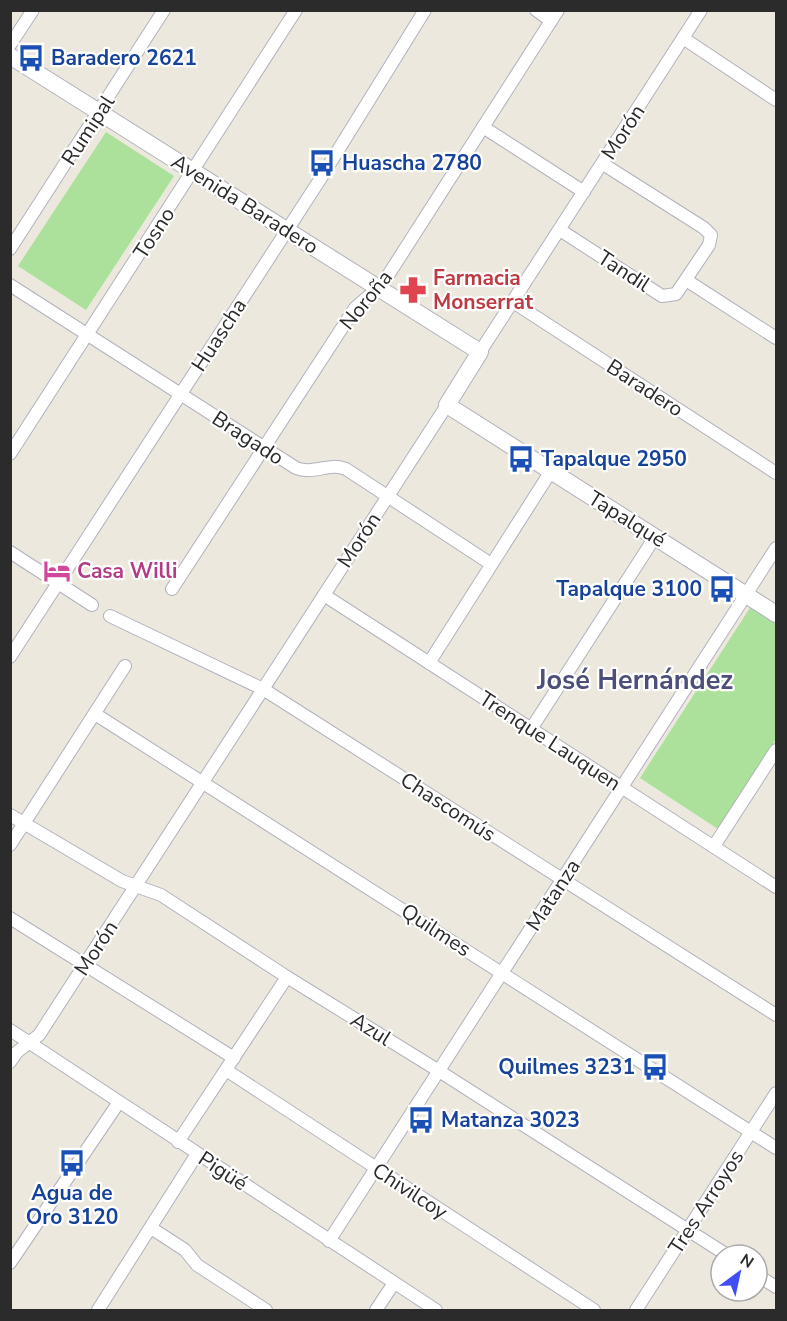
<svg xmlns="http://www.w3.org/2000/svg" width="787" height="1321" font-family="'Nunito Sans',sans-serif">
	<rect width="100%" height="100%" fill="#ece8dd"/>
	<g fill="#abe19b">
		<polygon points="106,132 174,176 86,310 18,266"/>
		<polygon points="755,600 776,614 776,739 718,829 640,778"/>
	</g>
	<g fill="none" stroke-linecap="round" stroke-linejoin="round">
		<defs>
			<g id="street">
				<polyline points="536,10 551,21"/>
				<polyline points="683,38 776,100"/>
				<polyline points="10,45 33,10"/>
				<polyline points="483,127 584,192"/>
				<polyline points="560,230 662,296 676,294 709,245 711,235 704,228 603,164"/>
				<polyline points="10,249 164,10"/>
				<polyline points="686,280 776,338"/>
				<path d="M10,285L296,468C314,475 329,462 346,469L491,564"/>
				<polyline points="513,302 776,473"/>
				<polyline points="480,352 701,10"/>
				<polyline points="10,454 296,10"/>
				<polyline points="10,552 92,605"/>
				<polyline points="172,589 355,308 378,288 387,277 558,10"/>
				<polyline points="324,595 776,887"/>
				<polyline points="110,616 263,689 776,1015"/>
				<polyline points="10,657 319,181 425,10"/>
				<polyline points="429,663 551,471"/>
				<polyline points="95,714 776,1148"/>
				<polyline points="531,729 655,537"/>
				<polyline points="10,815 122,881 161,895 287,977 439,1071 727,1255"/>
				<polyline points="10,845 125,666"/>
				<polyline points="714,846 776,750"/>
				<polyline points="10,918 234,1058"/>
				<polyline points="10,1030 436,1310"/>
				<polyline points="10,1062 17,1052 39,1035 447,405"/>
				<polyline points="226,1070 594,1310"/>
				<polyline points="178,1142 287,977"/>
				<polyline points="151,1228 185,1250 197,1265 266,1310"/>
				<polyline points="329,1241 776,548"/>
				<polyline points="10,1263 119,1102"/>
				<polyline points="757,1275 776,1287"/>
				<polyline points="98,1310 197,1154"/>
				<polyline points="376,1310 394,1283"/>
				<polyline points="636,1310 776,1093"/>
			</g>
			<polyline id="secondary" points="10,56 480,352 447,405 776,614"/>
		</defs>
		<use href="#street" stroke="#b1b2be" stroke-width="14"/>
		<use href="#secondary" stroke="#b1b2be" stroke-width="18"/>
		<use href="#street" stroke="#fff" stroke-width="12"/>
		<use href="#secondary" stroke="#fff" stroke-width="16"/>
	</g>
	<defs>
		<symbol id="bus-bare" viewBox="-9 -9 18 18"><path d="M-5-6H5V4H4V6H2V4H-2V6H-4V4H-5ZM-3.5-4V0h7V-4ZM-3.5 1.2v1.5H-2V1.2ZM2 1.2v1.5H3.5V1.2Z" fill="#1a4fb4" stroke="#fff" stroke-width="2.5" paint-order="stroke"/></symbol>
		<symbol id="pharmacy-bare" viewBox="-9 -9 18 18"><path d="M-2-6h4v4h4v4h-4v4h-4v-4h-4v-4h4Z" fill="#e0444e" stroke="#fff" stroke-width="2.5" paint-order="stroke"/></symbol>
		<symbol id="hotel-bare" viewBox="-9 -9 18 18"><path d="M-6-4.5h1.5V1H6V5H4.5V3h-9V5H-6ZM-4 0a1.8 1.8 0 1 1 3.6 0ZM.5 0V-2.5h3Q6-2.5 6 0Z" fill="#d1479c" stroke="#fff" stroke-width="2.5" paint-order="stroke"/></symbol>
	</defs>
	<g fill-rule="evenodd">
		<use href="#bus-bare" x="12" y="39" width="38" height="38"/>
		<use href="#bus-bare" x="303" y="144" width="38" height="38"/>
		<use href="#pharmacy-bare" x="394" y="271" width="38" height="38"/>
		<use href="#bus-bare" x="502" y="440" width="38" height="38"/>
		<use href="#hotel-bare" x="38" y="552" width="38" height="38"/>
		<use href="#bus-bare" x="703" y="570" width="38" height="38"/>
		<use href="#bus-bare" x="636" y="1048" width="38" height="38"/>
		<use href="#bus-bare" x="402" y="1101" width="38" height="38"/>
		<use href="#bus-bare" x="53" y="1144" width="38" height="38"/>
	</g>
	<g text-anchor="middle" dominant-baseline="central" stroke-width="4.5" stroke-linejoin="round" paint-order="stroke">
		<g font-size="21" font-weight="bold" fill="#164399" stroke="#fff" text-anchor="start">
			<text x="51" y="58">Baradero 2621</text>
			<text x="342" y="163">Huascha 2780</text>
			<text x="541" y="459">Tapalque 2950</text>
			<text x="702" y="589" text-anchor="end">Tapalque 3100</text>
			<text x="635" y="1067" text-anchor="end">Quilmes 3231</text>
			<text x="441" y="1120">Matanza 3023</text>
			<text x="72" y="1193" text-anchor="middle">Agua de<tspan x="72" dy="24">Oro 3120</tspan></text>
		</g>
		<g font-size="21" fill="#2b2b2b" stroke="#fff">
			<text transform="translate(88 130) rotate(-57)">Rumipal</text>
			<text transform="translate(623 132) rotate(-57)">Morón</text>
			<text transform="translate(245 204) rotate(32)">Avenida Baradero</text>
			<text transform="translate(154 233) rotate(-57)">Tosno</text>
			<text transform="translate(624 271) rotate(33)">Tandil</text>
			<text transform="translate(366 300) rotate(-51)">Noroña</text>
			<text transform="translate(219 335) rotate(-57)">Huascha</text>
			<text transform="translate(645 388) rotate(33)">Baradero</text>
			<text transform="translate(248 438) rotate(33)">Bragado</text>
			<text transform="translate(627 519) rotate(32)">Tapalqué</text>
			<text transform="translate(359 540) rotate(-57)">Morón</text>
			<text transform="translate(550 741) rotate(33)">Trenque Lauquen</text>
			<text transform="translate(448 807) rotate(33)">Chascomús</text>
			<text transform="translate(553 895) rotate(-57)">Matanza</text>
			<text transform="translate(436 930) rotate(33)">Quilmes</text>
			<text transform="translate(96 948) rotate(-57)">Morón</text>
			<text transform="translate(371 1029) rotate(32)">Azul</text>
			<text transform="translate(223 1171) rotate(33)">Pigüé</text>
			<text transform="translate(410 1191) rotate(33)">Chivilcoy</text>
			<text transform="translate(706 1202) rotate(-57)">Tres Arroyos</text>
		</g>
		<g font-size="21" font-weight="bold" fill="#be3a42" stroke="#fff" text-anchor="start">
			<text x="433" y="278">Farmacia<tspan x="433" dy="24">Monserrat</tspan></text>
		</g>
		<g font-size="21" font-weight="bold" fill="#b23c85" stroke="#fff" text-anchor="start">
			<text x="77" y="571">Casa Willi</text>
		</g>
		<g font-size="27" font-weight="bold" fill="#4c4f7a" stroke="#fff">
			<text x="635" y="680">José Hernández</text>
		</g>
	</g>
	<rect width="787" height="1321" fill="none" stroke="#2b2b2b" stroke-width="24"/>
	<g transform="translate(739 1273) rotate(33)"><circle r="28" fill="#ffffff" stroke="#aaaaaa" stroke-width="1.5"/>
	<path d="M0-4.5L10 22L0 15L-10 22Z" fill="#424ef5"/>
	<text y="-9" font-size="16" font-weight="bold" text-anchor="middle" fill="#2b2b2b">N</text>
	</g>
</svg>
